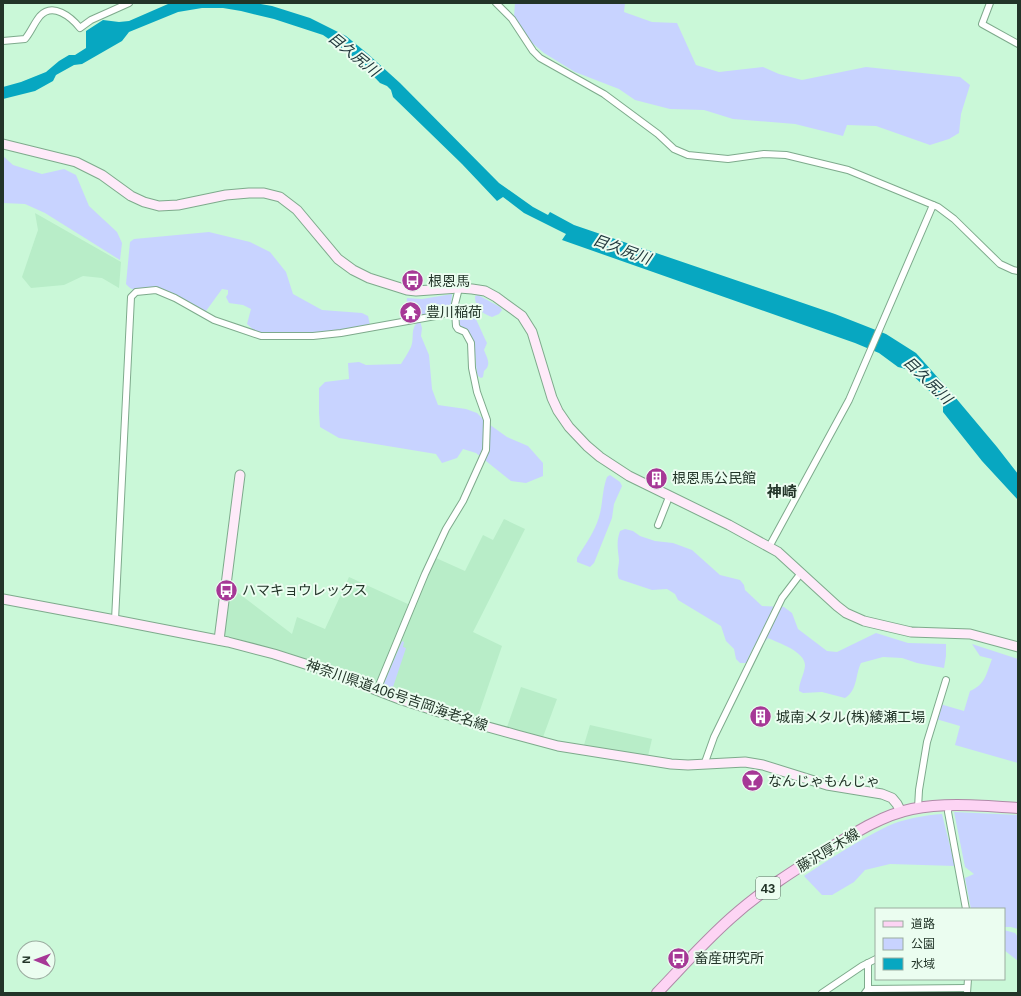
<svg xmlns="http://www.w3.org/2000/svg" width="1021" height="996" font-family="Helvetica,'Noto Sans JP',sans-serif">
	<rect width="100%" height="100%" fill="#caf8d8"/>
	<g fill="#b8edc8">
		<polygon points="35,213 121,262 119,288 102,278 83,276 64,285 31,288 22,277 38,230"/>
		<polygon points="504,519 525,529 473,632 502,646 477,719 417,700 416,693 395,688 392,691 381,687 421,588 436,558 465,571 483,535 493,540"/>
		<polygon points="349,577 410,605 376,685 288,653 224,635 229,586 292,634 297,617 325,629"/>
		<polygon points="521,687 557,699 543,737 507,727"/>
		<polygon points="590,725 652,739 648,756 584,745"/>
	</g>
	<g fill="#c8d3ff">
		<polygon points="515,3 625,3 624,12 652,22 677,23 696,65 719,72 763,67 779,74 802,80 866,67 960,77 970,85 961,114 959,133 949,139 930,145 876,126 847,125 843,136 795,124 733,119 704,110 670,109 635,100 619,89 575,72 544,53 525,37 514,17"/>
		<polygon points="3,156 13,165 42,174 64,169 76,175 89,206 117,232 122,243 120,260 45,213 25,204 3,203"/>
		<path d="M209,232L250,242L270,252L286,272L293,294L322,310L362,313L368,316L370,325L295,338L259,335L247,324L251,309L243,305L229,303L226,297L228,294V290L222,289L206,311L200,312C187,306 171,295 158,291C147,288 134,295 126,284L130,242L134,239Z"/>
		<polygon points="452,294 451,306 446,309 406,319 407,298 422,299"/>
		<path d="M478,295L500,307L502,310L499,314L492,317C481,313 475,308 475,296Z"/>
		<path d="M463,310H470C478,320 481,332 487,343L484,350C487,358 492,365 484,371L483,377L481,378L478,376C473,358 480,336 460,327L458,312Z"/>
		<path d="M420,321L422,328L421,336L429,355L432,389L438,405L466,409L477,413L486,422L507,437L528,446L543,463V476L526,483L511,481L476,453L463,449L457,458L442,463L436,454L339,438L320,427L319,413V388L325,382L349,379L348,363L359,362L366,365L401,364C404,359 408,353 411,347C415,338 409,327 420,321Z"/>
		<path d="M610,475L620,482L622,486L614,504L612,518L594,563L590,567L577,562V558C585,545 595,531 599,517C603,504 602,490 607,477Z"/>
		<path d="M625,529L633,531L640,536L655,541L673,543L692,550L720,575L740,580L744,585L745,590L762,606L784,607L792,613L798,629L827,651L837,652L876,633L908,643L946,644V656L944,668L917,663L902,658L883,657L861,663C855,675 858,690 845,698L822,692L803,693L799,691C799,682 804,675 805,666C806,652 779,643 768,638L763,644L754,646L746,663H740L736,659L734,649L726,641L721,626L678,600L675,594L667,589L652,590L619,579C616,572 619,567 619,560C618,550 616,542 620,531Z"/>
		<polygon points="402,641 404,642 403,647 406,648 393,687 395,688 392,691 382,688"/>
		<path d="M972,644L1018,659V763L955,745L960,726L936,719L940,704L964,711L970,691C986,684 986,674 992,659L980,656Z"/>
		<polygon points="954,812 1018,815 1018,929 1011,927 1004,927 1004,909 971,909 965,878 974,874 965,867"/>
		<path d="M942,814L955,866L890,864L865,870L854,882L832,895H822L804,876C831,858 859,840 888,826C903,819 926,815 942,814Z"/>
		<polygon points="1004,930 1015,933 1018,937 1018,961 1004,950"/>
	</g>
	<polygon fill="#07a7c1" points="175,3 255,3 272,6 310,18 346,36 368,54 400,83 499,183 533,207 548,215 550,212 574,225 835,314 886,334 916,353 955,397 997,447 1018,474 1018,500 982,461 943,412 943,404 906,369 898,367 879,353 855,343 562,240 566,234 524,213 503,197 497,201 462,164 393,97 391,90 387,86 380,83 360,62 339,46 323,35 274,19 241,11 223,8 202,8 178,12 129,32 122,41 82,64 74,65 56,75 53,81 35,91 3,99 3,87 21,82 46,72 59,61 69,55 75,55 86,48 86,31 103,20 119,22 129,21 168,4"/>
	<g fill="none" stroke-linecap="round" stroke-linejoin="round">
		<defs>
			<g id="street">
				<polyline points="496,3 512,19 533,51 540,58 604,94 658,134 674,149 688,155 728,159 764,154 786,155 848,170 938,207 954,219 1000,264 1013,270 1018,271"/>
				<polyline points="990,3 982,24 1018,44"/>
				<path d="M3,41L25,39C31,32 34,23 40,16C53,2 71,17 80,28L91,20L129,3"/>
				<polyline points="658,525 669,497"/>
				<polyline points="769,547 849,400 933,205"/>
				<polyline points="115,620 131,297 136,292 156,290 175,298 214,320 261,336 313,336 341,333 441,315 454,308 459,288"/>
				<polyline points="377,690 425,574 446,529 463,501 486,450 487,420 477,392 472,368 471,343 465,332 458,329 456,326 455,312 454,308"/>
				<polyline points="704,765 714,737 782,598 801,573"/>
				<polyline points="949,805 948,812 966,909"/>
				<polyline points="918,808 919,790 927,742 946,680"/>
				<polyline points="868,989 967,988"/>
				<polyline points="822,993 862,966 876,959"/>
				<polyline points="865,993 868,989 868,963"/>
				<polyline points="967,993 968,979"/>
			</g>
			<g id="secondary">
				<polyline points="3,144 76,162 102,175 131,196 144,202 159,206 178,205 226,195 249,193 264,193 280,197 297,210 338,259 353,270 369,278 407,290 416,291 459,288 472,289 485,291 496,297 522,316 532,332 552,398 558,411 569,427 587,446 600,457 629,476 729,525 778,552 837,606 846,613 864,621 911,632 970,634 1018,647"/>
				<polyline points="3,599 115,620 228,642 274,654 327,671 402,700 470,722 517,735 558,746 671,764 688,765 745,762 763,765 827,785 882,794 892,798 897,804 901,812"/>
				<polyline points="219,640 240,475"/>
			</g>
			<path id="primary" d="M657,993C681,968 705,941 731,918C761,891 796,869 830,848C856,832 883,815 912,809C947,802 983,806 1018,808"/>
		</defs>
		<use href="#street" stroke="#7eaa8c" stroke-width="8"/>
		<use href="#secondary" stroke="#7eaa8c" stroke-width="11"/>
		<use href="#primary" stroke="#af8aa7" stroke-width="12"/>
		<use href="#street" stroke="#fff" stroke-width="6"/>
		<use href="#secondary" stroke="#feeaf9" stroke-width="9"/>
		<use href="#primary" stroke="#fdd4f4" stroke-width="10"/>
	</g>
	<defs>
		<symbol id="bus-disc" viewBox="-11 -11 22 22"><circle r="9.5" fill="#a63896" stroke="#ebfdf0"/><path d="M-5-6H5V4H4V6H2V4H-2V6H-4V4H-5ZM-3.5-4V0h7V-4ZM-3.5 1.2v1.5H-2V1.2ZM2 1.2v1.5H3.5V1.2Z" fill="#fff"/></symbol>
		<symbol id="temple-disc" viewBox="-11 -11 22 22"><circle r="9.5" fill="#a63896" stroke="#ebfdf0"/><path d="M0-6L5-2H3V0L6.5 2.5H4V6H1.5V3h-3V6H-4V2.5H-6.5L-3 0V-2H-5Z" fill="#fff"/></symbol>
		<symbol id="building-disc" viewBox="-11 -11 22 22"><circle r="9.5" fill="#a63896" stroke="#ebfdf0"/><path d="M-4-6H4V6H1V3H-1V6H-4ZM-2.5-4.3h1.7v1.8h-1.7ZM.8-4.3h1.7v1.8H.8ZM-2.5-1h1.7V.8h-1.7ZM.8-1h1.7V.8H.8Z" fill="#fff"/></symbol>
		<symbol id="bar-disc" viewBox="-11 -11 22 22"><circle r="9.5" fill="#a63896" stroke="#ebfdf0"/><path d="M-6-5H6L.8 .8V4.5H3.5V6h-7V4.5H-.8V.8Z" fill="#fff"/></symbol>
	</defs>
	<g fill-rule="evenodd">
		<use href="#bus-disc" x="400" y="268" width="25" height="25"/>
		<use href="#temple-disc" x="398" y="300" width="25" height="25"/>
		<use href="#building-disc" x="644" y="466" width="25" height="25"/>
		<use href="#bus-disc" x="214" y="578" width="25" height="25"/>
		<use href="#building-disc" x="748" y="704" width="25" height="25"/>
		<use href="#bar-disc" x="740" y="768" width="25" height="25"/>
		<use href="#bus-disc" x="666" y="946" width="25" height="25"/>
	</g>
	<g text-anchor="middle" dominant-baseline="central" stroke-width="4" stroke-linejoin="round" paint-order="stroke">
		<rect fill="#ebfdf0" stroke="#5e7064" stroke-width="1" x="756" y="877" width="24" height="22" rx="3"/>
		<g font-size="13" font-weight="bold" fill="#223428">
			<text x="768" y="888">43</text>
		</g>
		<g font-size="14" fill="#223428" stroke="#ebfdf0" text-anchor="start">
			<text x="428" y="281">根恩馬</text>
			<text x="426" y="312">豊川稲荷</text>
			<text x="672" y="478">根恩馬公民館</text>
			<text x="242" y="590">ハマキョウレックス</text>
			<text x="776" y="717">城南メタル(株)綾瀬工場</text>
			<text x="768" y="781">なんじゃもんじゃ</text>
			<text x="694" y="958">畜産研究所</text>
		</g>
		<g font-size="14" fill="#223428" stroke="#ebfdf0">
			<text transform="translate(397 695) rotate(19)">神奈川県道406号吉岡海老名線</text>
			<text transform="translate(828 850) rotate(-31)">藤沢厚木線</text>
		</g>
		<g font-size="15" font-style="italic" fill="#21373c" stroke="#ebfdf0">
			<text transform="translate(354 54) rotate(39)">目久尻川</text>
			<text transform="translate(622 249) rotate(20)">目久尻川</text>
			<text transform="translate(928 380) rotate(44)">目久尻川</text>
		</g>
		<g font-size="15" font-weight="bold" fill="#223428" stroke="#ebfdf0">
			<text x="782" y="491">神崎</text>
		</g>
	</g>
	<rect width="1021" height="996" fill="none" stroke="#223428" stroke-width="8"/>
	<rect x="875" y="908" width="130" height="72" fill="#ebfdf0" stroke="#9bada0"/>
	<rect x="883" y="921" width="20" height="6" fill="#fdd4f4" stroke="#9bada0"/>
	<text x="911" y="928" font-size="12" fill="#223428">道路</text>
	<rect x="883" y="938" width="20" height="12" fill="#c8d3ff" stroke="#9bada0"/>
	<text x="911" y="948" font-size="12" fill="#223428">公園</text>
	<rect x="883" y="958" width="20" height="12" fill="#07a7c1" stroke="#9bada0"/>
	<text x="911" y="968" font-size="12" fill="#223428">水域</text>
	<g transform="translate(36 960) rotate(271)"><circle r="19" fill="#ebfdf0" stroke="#9bada0"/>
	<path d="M0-3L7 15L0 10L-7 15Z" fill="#a63896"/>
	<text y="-6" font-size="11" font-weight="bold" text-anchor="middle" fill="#223428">N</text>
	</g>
</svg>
